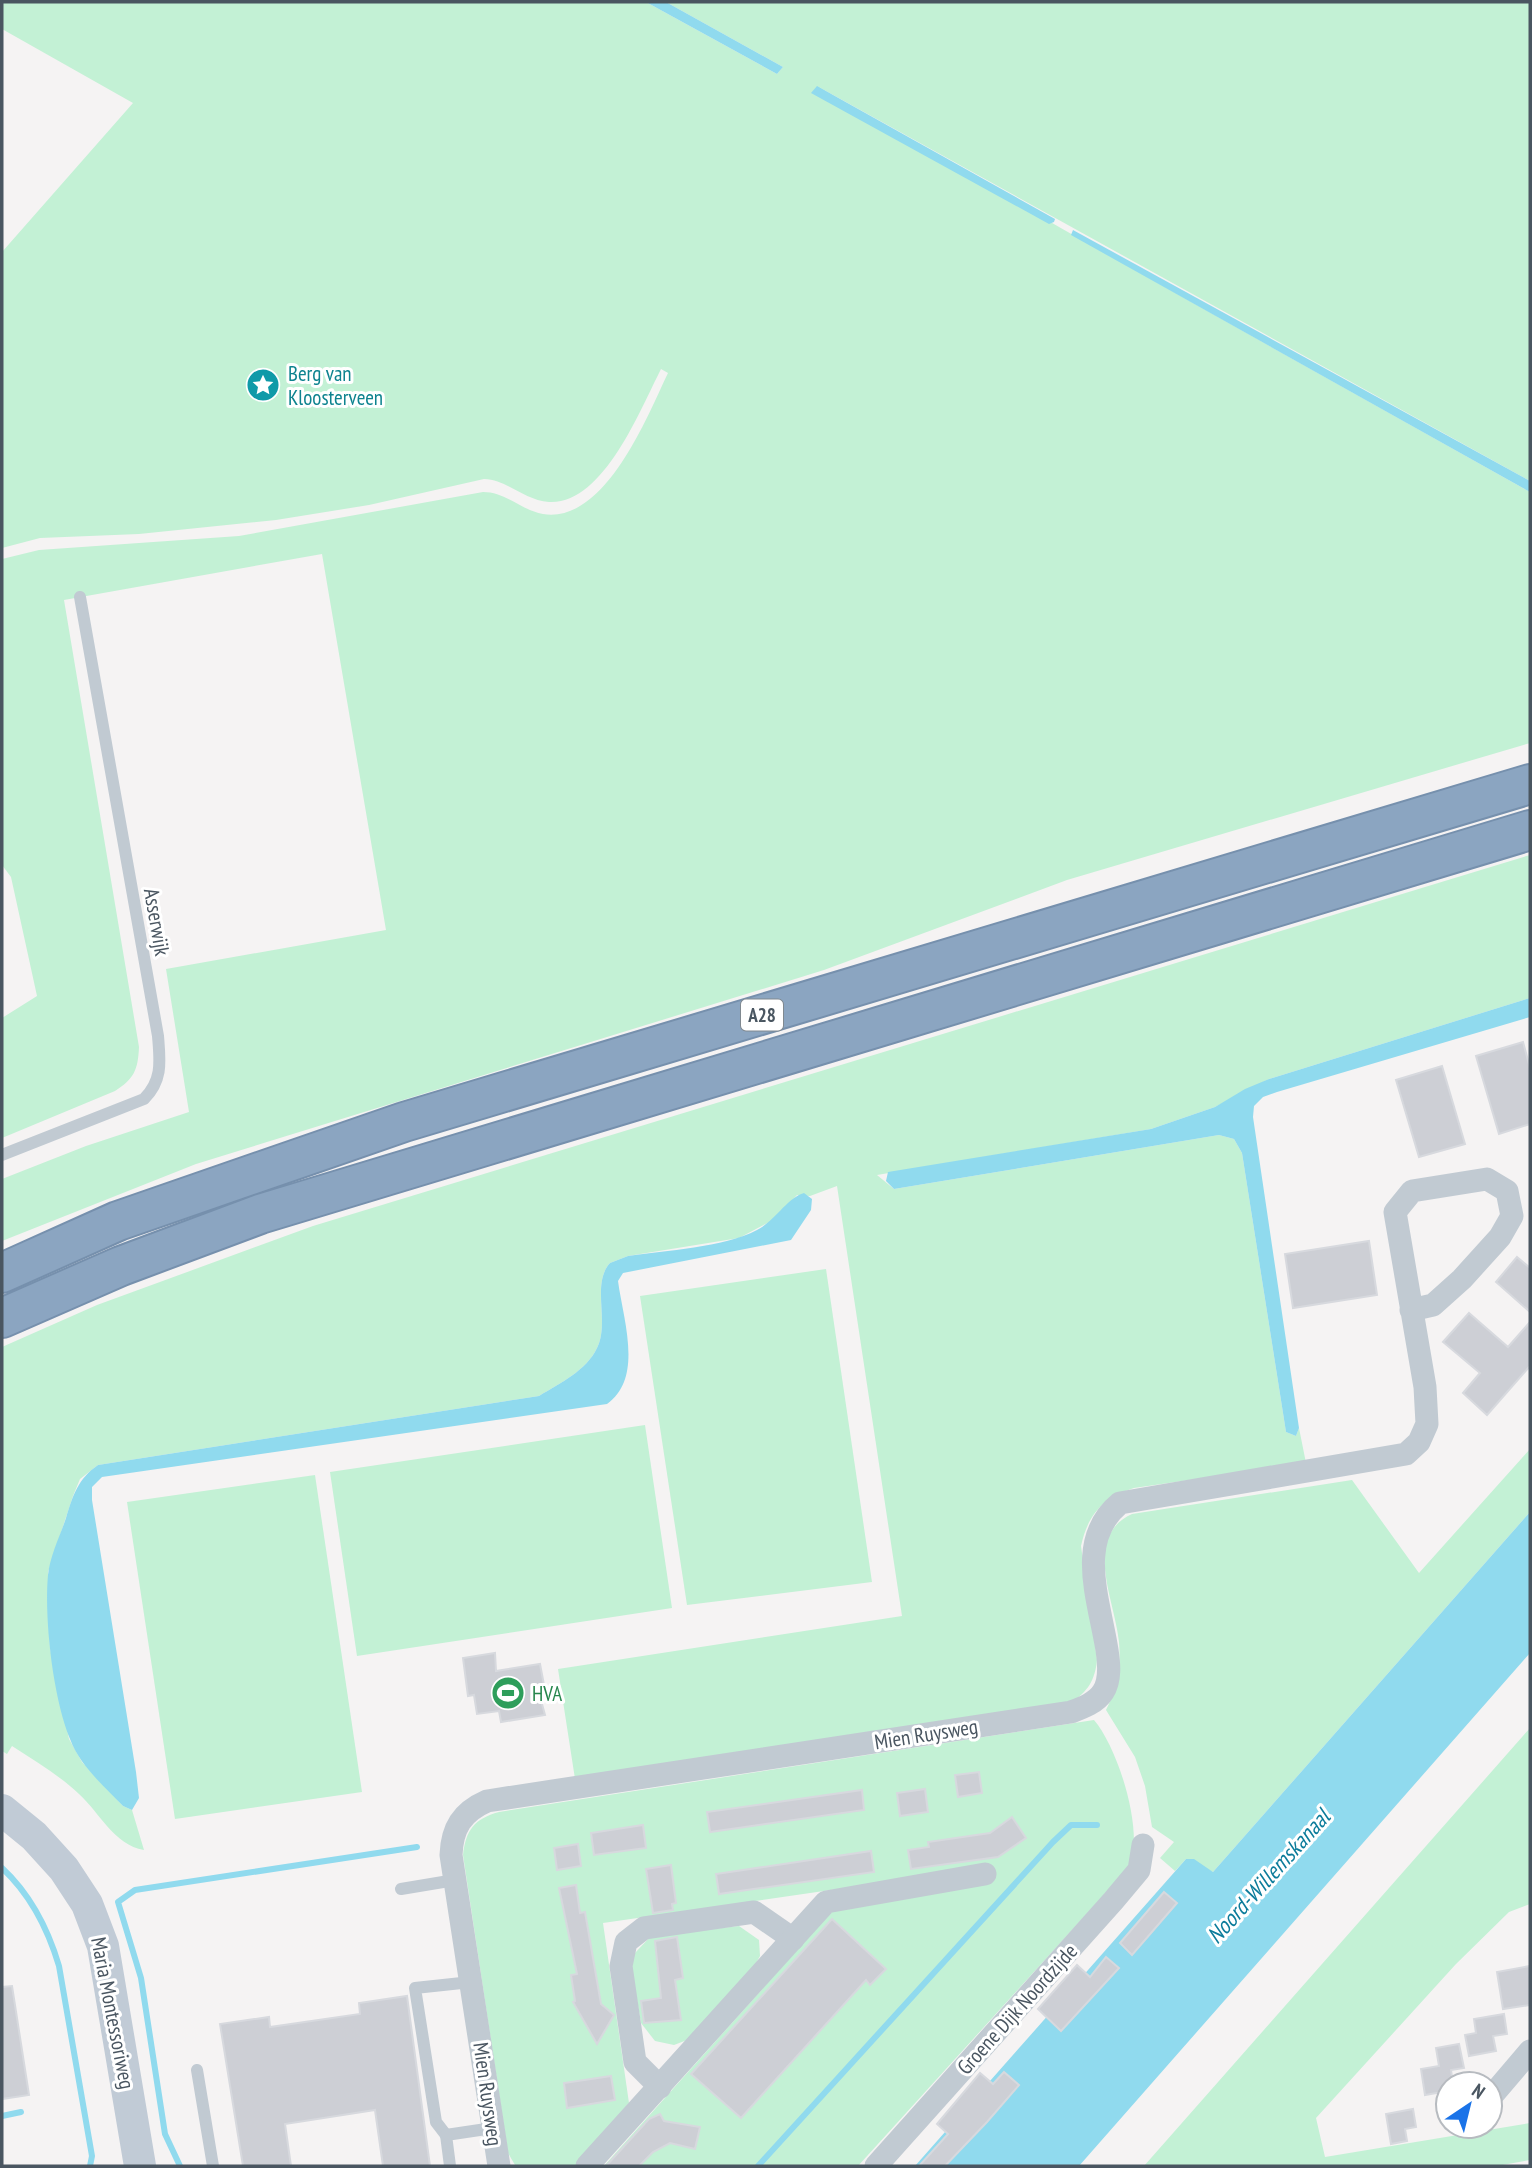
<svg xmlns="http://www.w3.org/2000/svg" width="1532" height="2168" font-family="'PT Sans Narrow',sans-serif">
	<rect width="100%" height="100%" fill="#f5f3f3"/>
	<g fill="#c3f1d5">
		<path d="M2,2H646L777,74L783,67L666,2H1530V481L817,86C1052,226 1292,358 1530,492V743L1067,880L824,970L196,1164L2,1241V1179L86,1146L189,1112L166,969L386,930L322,554L64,600L139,1047C138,1070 134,1079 115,1091L2,1138V1018L37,996L11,877L2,865V559L39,550L239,536L483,492C506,492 521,510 543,514C605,524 647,417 668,373L661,369C640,410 603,505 549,502C524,500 508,480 484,479L369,505L276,520L139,534L40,538L2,548V252L133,103L2,29Z"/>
		<path d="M1530,855V998L1269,1079L1215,1107L1151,1129L877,1175L894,1189L1219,1135L1234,1139L1242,1153L1286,1432L1296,1436L1299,1428L1306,1463L1134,1488C1103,1498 1088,1514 1081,1546L1097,1660C1095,1680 1088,1692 1070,1703L575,1779L558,1669L902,1616L837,1186L810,1196L797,1195L775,1219L739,1238L628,1256L610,1263C591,1284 610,1322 597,1348C586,1371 560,1383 539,1396L98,1465L80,1479L73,1496L48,1572V1612L50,1648L69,1739L82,1762L123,1806L132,1810L144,1850C114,1845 100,1813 79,1794C59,1775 35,1761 12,1746L7,1754L2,1751V1347L97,1305L313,1226Z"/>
		<polygon points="826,1269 872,1582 687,1605 640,1296"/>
		<polygon points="645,1425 672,1608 357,1656 330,1472"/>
		<path d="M1530,1449V1512L1213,1872L1186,1859L1175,1871L1160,1858L1174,1842L1152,1827L1145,1786L1135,1757L1106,1710C1118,1687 1121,1667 1119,1642C1115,1600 1082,1537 1132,1514L1352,1480L1419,1573Z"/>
		<polygon points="315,1475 362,1792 175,1819 127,1502"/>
		<path d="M1094,1720C1118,1748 1144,1830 1130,1866L858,2166H604L833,1910L989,1867L603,1923L629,2103L575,2166L515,2165L508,2153L463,1855C466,1830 474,1819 499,1812Z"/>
		<polygon points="1530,1728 1530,1904 1509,1912 1456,1964 1316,2118 1325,2157 1530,2123 1530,2160 1497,2166 1144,2166"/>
		<polygon points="739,1926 759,1940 760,1956 755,1965 687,2040 674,2045 655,2041 641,2023 631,1965 635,1953 651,1936"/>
	</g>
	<g fill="#90daee">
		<polygon points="646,2 666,2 783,67 777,74"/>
		<polygon points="817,86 1055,219 1054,222 1049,224 811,93"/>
		<polygon points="1073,230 1530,481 1530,492 1071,235"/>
		<polygon points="1530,998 1530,1017 1277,1092 1263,1097 1254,1106 1253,1117 1299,1428 1296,1436 1286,1432 1242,1153 1234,1139 1219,1135 894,1189 886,1181 888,1172 1151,1129 1215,1107 1245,1089 1269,1079"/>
		<path d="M804,1193L812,1199L811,1210L791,1240L623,1273L618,1281C623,1319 644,1378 607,1404L102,1477L92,1487V1500L136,1772L139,1798L132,1810L123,1806C104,1786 80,1766 70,1739C53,1698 44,1619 48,1575C50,1556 60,1536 66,1518C73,1495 78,1479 98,1465L539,1396C560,1383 586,1371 597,1348C610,1322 591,1284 610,1263L628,1256C666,1250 723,1248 757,1230C775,1221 787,1198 804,1193Z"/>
		<polygon points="1530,1512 1530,1653 1079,2166 915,2166 1186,1859 1194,1859 1213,1872"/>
	</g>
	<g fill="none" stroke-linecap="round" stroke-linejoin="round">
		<g stroke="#90daee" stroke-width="6">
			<path d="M2,1868C30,1894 48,1929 59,1966L92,2156L90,2166"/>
			<polyline points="2,2116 21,2112"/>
			<polyline points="180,2166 165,2134 141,1978 118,1902 135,1890 417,1847"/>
			<polyline points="758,2166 1053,1842 1071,1825 1097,1825"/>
		</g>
	</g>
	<g fill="#cdcfd5" stroke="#d7d9de" stroke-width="2">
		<polygon points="1523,1042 1530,1068 1530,1124 1499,1134 1476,1056"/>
		<polygon points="1442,1066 1465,1144 1419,1157 1396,1080"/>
		<polygon points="1369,1241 1377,1295 1293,1308 1285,1254"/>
		<polygon points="1517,1257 1530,1268 1530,1312 1496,1282"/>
		<polygon points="1469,1313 1508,1347 1530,1322 1530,1366 1487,1415 1463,1393 1480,1373 1443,1342"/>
		<polygon points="495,1653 496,1671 540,1664 544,1685 537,1686 545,1715 501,1722 499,1711 477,1714 474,1695 468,1696 463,1658"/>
		<polygon points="979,1772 982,1793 958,1797 955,1775"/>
		<polygon points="925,1789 928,1812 900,1816 897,1793"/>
		<polygon points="862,1790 864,1810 710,1832 707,1812"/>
		<polygon points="1012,1817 1026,1838 998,1857 911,1869 908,1850 929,1847 928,1842 990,1833"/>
		<polygon points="643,1825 646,1848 594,1855 591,1833"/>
		<polygon points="578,1844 581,1866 557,1870 554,1848"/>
		<polygon points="871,1851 874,1872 719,1894 716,1874"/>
		<polygon points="671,1865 676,1903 672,1904 673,1910 653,1913 646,1869"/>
		<polygon points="576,1885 580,1913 585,1912 601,2004 614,2015 597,2044 573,2002 575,2001 571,1975 577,1974 559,1888"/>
		<polygon points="1164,1892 1177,1903 1132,1955 1120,1943"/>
		<polygon points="832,1919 886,1969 870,1985 866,1980 741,2118 691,2074"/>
		<polygon points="677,1937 683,1978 675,1980 681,2020 644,2023 641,2001 661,1998 655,1941"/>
		<polygon points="1106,1957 1119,1968 1061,2031 1038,2009 1077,1965 1090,1977"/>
		<polygon points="1530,1966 1530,2005 1503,2009 1497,1972"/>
		<polygon points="12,1986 29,2095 2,2099 2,1987"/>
		<polygon points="407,1996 430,2166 383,2166 375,2110 285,2124 291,2166 243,2166 220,2024 269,2017 270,2027 360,2014 359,2003"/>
		<polygon points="1504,2014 1507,2034 1493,2036 1496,2051 1469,2056 1465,2035 1476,2033 1474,2019"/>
		<polygon points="1459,2044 1464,2068 1451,2070 1453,2084 1448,2084 1448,2091 1425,2095 1421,2069 1439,2066 1436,2048"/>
		<polygon points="1004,2072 1019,2085 987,2122 945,2166 919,2166 948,2134 937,2124 980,2073 993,2084"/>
		<polygon points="611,2076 615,2100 567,2108 564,2083"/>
		<polygon points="1413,2109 1416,2127 1405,2129 1407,2141 1391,2144 1386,2114"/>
		<polygon points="660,2114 664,2121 700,2127 695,2149 670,2143 653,2152 639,2166 606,2166 649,2119"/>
	</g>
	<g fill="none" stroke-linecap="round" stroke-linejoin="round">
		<defs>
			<g id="highway">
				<polyline points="2,1273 118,1221 404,1122 1530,784"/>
				<polyline points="2,1318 121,1266 260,1214 1530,830"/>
			</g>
		</defs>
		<use href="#highway" stroke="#7690ad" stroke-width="42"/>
		<g stroke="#c1cad2" stroke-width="12">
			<path d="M2,1155L144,1099C163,1080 160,1061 158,1036L80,597"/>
			<polyline points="401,1889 455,1880"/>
			<polyline points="197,2070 213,2166"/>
			<polyline points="446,2135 436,2122 415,1988 471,1982"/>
			<polyline points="450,2166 446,2135 493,2128"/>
		</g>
		<g stroke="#c1cad2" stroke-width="23">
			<polyline points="660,2087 635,2062 621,1966 626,1942 644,1928 754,1912 793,1939"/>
			<polyline points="1490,2098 1530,2051"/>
			<path d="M499,2166L451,1855C452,1828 462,1812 487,1801L1071,1712C1082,1708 1096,1703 1103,1692C1111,1680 1109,1663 1107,1650C1099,1599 1075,1540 1120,1503L1406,1454L1419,1442L1427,1424L1425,1387L1395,1212L1412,1191L1487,1179L1507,1191L1512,1216L1500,1237L1462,1279L1433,1305L1411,1310"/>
			<polyline points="587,2166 826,1902 985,1874"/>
			<polyline points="876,2166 1113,1901 1139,1870 1143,1845"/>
		</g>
		<polyline stroke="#c1cbd6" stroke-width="32" points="2,1810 34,1836 64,1869 87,1904 103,1946 140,2166"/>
		<use href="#highway" stroke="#8ba5c1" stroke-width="38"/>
	</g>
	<defs>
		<symbol id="sight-disc" viewBox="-11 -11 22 22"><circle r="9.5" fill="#0f9aa8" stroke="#fff"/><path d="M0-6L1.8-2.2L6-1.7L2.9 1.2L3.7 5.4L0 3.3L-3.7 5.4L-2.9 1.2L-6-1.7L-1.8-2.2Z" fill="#fff"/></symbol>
		<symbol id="stadium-disc" viewBox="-11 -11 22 22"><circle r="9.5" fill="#2e9e5b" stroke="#fff"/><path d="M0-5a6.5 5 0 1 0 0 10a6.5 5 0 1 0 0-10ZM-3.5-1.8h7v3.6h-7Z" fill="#fff"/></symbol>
	</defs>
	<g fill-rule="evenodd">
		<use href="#sight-disc" x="244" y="366" width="38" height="38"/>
		<use href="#stadium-disc" x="489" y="1674" width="38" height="38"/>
	</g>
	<g text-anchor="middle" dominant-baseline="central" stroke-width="6" stroke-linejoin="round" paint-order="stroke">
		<rect fill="#fff" stroke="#808990" stroke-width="2" x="741" y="999.5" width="42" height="31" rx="5"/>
		<g font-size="19" font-weight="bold" fill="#4a5661">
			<text x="762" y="1015">A28</text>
		</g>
		<g font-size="21" fill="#0d838f" stroke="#fff" text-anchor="start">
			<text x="288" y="373">Berg van<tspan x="288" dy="24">Kloosterveen</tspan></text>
		</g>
		<g font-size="21" fill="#4a5661" stroke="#fff">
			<text transform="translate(157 922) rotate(80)">Asserwijk</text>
			<text transform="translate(926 1734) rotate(-9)">Mien Ruysweg</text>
			<text transform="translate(1017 2009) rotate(-48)">Groene Dijk Noordzijde</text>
			<text transform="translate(113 2013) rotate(79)">Maria Montessoriweg</text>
			<text transform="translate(488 2094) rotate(82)">Mien Ruysweg</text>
		</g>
		<g font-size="21" fill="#27864d" stroke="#fff" text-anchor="start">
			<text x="532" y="1693">HVA</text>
		</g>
		<g font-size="23" font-style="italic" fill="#0c7c9b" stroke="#fff">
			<text transform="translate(1268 1876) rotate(-48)">Noord-Willemskanaal</text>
		</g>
	</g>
	<rect width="1532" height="2168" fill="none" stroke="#4a5661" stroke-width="7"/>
	<g transform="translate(1469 2105) rotate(35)"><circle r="33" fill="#ffffff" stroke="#b7bbc0" stroke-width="2"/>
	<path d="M0-5L12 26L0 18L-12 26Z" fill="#1a73e8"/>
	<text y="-10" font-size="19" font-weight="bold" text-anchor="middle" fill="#4a5661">N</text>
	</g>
</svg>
